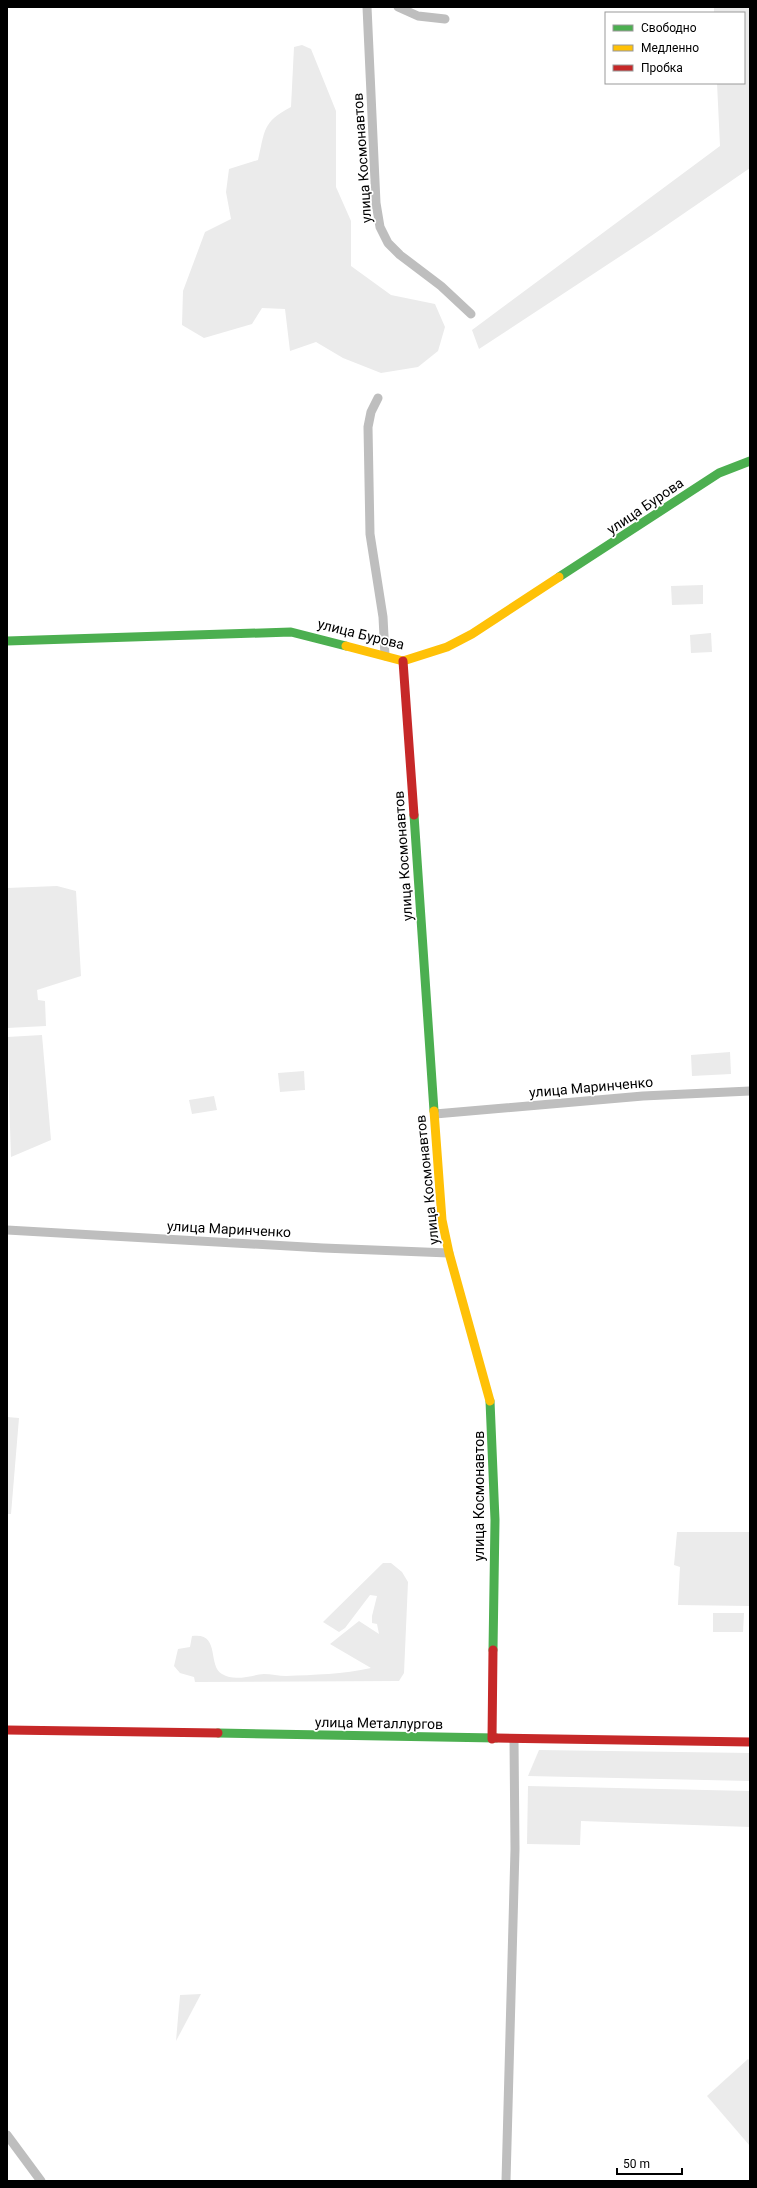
<svg xmlns="http://www.w3.org/2000/svg" width="757" height="2188" font-family="Roboto,sans-serif">
	<rect width="100%" height="100%" fill="#fff"/>
	<g fill="#ebebeb">
		<polygon points="714,7 750,7 750,168 651,236 479,349 472,330 720,146 717,83 744,83 744,13 714,13"/>
		<path d="M302,45L311,49L336,111V187L351,221V266L391,295L435,304L445,327L438,351L418,367L381,373L343,358L316,342L290,351L285,309L262,308L252,324L204,338L182,325L183,291L205,232L231,219L226,192L229,169L258,160C265,131 262,122 291,107L294,47Z"/>
		<polygon points="703,585 703,604 672,605 671,586"/>
		<polygon points="711,633 712,652 691,653 690,635"/>
		<polygon points="57,886 76,891 81,976 37,990 38,1000 45,1001 46,1026 7,1028 7,888"/>
		<polygon points="42,1035 51,1140 11,1157 7,1037"/>
		<polygon points="730,1052 731,1074 692,1076 691,1055"/>
		<polygon points="304,1071 305,1090 280,1092 278,1073"/>
		<polygon points="214,1096 217,1110 192,1114 189,1100"/>
		<polygon points="7,1417 19,1418 11,1514 7,1514"/>
		<polygon points="677,1532 750,1532 750,1606 678,1605 680,1567 674,1565"/>
		<path d="M383,1563H391L402,1572L408,1582L404,1673L399,1681L195,1682L194,1677L180,1673L174,1666L178,1649L190,1647L192,1636C221,1632 207,1665 222,1674C235,1682 251,1675 264,1674C271,1674 279,1676 286,1676C313,1675 344,1674 371,1668L330,1644L359,1621L379,1634L377,1624L372,1623V1616L377,1596L370,1595L345,1628L339,1632L323,1622Z"/>
		<polygon points="713,1613 744,1613 743,1632 713,1632"/>
		<polygon points="539,1750 750,1753 750,1781 528,1776"/>
		<polygon points="528,1786 750,1791 750,1827 581,1821 580,1845 527,1844"/>
		<polygon points="201,1994 176,2041 180,1995"/>
		<polygon points="748,2059 750,2061 750,2146 707,2096"/>
	</g>
	<g fill="none" stroke-linecap="round" stroke-linejoin="round">
		<g stroke="#bebebe" stroke-width="9">
			<polyline points="367,7 376,203 380,227 388,243 400,255 441,286 471,314"/>
			<polyline points="398,7 418,16 445,19"/>
			<polyline points="378,398 371,412 368,427 370,534 383,617 385,656"/>
			<polyline points="435,1114 643,1096 750,1091"/>
			<polyline points="7,1230 323,1248 449,1253"/>
			<polyline points="7,2135 41,2181"/>
			<polyline points="506,2181 515,1849 514,1739"/>
		</g>
		<g stroke="#4caf50" stroke-width="9">
			<polyline points="559,577 719,473 750,461"/>
			<polyline points="7,641 291,632 346,646"/>
			<polyline points="414,815 434,1111"/>
			<polyline points="490,1401 495,1520 493,1650"/>
			<polyline points="218,1733 496,1738"/>
		</g>
		<g stroke="#ffc107" stroke-width="9">
			<polyline points="346,646 403,661 447,647 472,634 559,577"/>
			<polyline points="434,1111 442,1220 449,1253 490,1401"/>
		</g>
		<g stroke="#c62828" stroke-width="9">
			<polyline points="403,661 414,815"/>
			<polyline points="7,1730 218,1733"/>
			<polyline points="496,1738 750,1742"/>
			<polyline points="492,1739 493,1650"/>
		</g>
	</g>
	<g text-anchor="middle" dominant-baseline="central" stroke-width="3.5" stroke-linejoin="round" paint-order="stroke">
		<g font-size="14" fill="#000" stroke="#fff">
			<text transform="translate(362 158) rotate(-94)">улица Космонавтов</text>
			<text transform="translate(645 506) rotate(-34)">улица Бурова</text>
			<text transform="translate(361 634) rotate(14)">улица Бурова</text>
			<text transform="translate(403 856) rotate(-94)">улица Космонавтов</text>
			<text transform="translate(591 1087) rotate(-5)">улица Маринченко</text>
			<text transform="translate(427 1180) rotate(-96)">улица Космонавтов</text>
			<text transform="translate(229 1229) rotate(3)">улица Маринченко</text>
			<text transform="translate(479 1496) rotate(-90)">улица Космонавтов</text>
			<text transform="translate(379 1723) rotate(1)">улица Металлургов</text>
		</g>
	</g>
	<rect width="757" height="2188" fill="none" stroke="#000000" stroke-width="16"/>
	<rect x="605" y="12" width="140" height="72" fill="#ffffff" stroke="#999999"/>
	<rect x="613" y="25" width="20" height="6" fill="#4caf50" stroke="#999999"/>
	<text x="641" y="32" font-size="12" fill="#000000">Свободно</text>
	<rect x="613" y="45" width="20" height="6" fill="#ffc107" stroke="#999999"/>
	<text x="641" y="52" font-size="12" fill="#000000">Медленно</text>
	<rect x="613" y="65" width="20" height="6" fill="#c62828" stroke="#999999"/>
	<text x="641" y="72" font-size="12" fill="#000000">Пробка</text>
	<path d="M617 2168v6h65v-6" fill="none" stroke="#000000" stroke-width="2"/>
	<text x="623" y="2168" font-size="12" fill="#000000" stroke="#ffffff" stroke-width="3" paint-order="stroke">50 m</text>
</svg>
